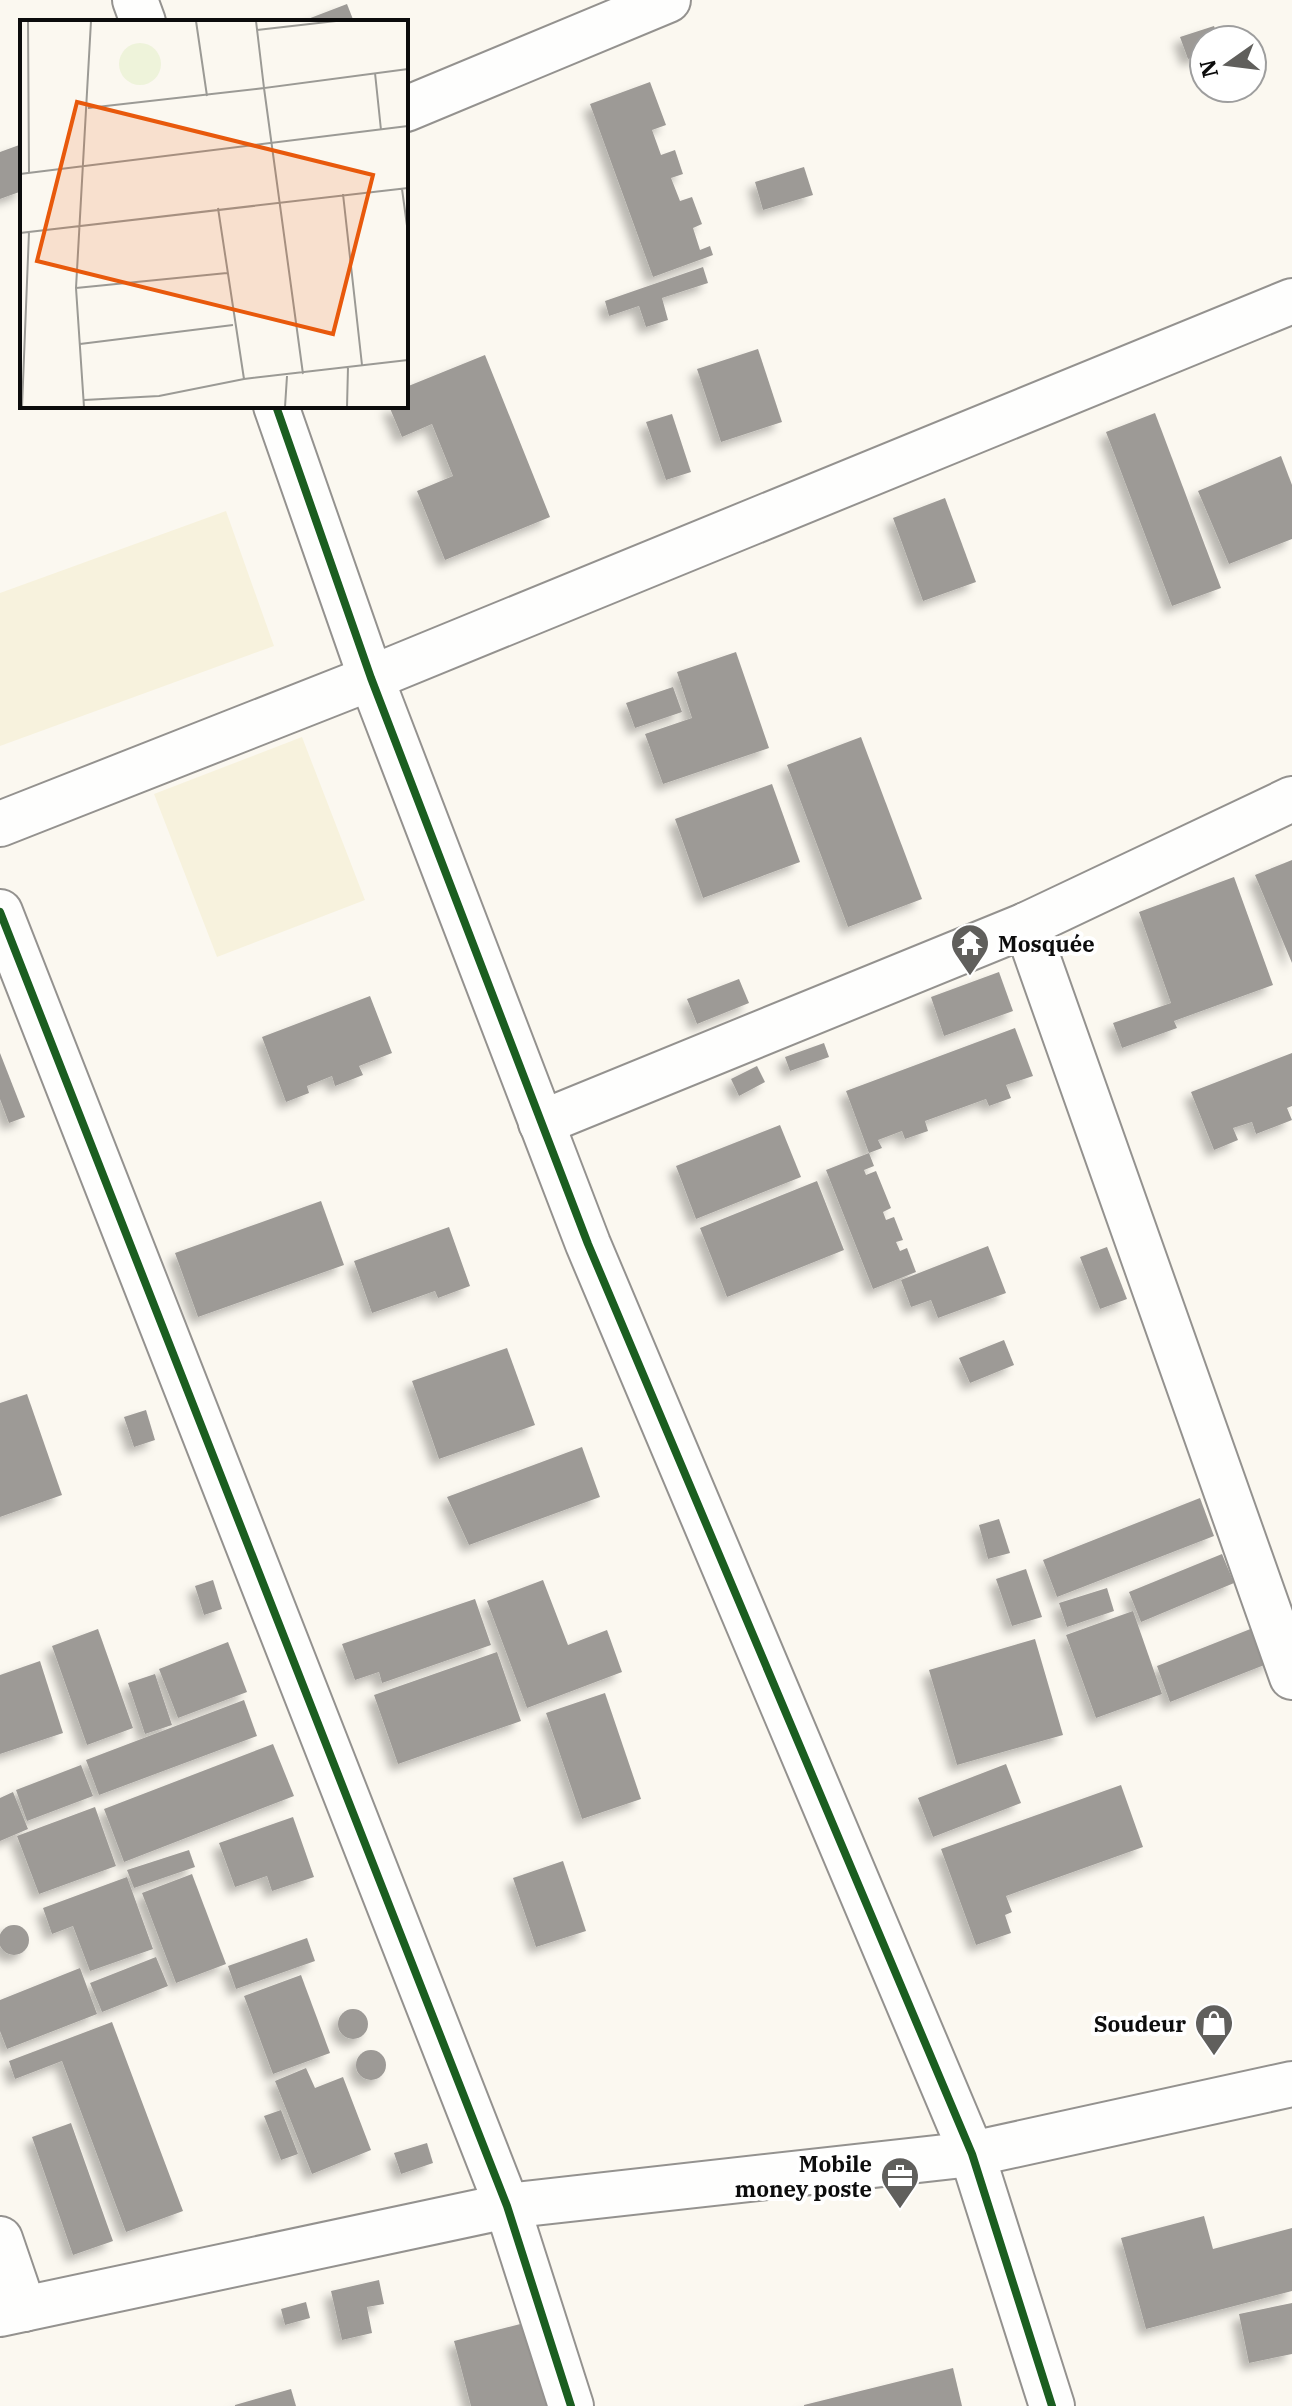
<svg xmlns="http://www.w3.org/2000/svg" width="1292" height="2406" font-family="'IBM Plex Serif',serif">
	<defs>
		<filter id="shadow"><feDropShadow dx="-7" dy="7" stdDeviation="4" flood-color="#0004"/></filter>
	</defs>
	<rect width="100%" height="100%" fill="#fbf8f0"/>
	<g fill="#f7f2dd">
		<polygon points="226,511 274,646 0,746 0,593"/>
		<polygon points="302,737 365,900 217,957 154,794"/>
	</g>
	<g fill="#9d9a96" filter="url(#shadow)">
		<polygon points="347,4 354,22 300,22"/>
		<polygon points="1214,26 1219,40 1204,40 1204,54 1188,59 1180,37"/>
		<polygon points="650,82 666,125 652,130 661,155 675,150 683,174 671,178 680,201 692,197 702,224 693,228 700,250 710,246 713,255 653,277 590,104"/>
		<polygon points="22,144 22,191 0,199 0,152"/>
		<polygon points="804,167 813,195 763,210 755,182"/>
		<polygon points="703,267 708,283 662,298 668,320 646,327 639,306 609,316 605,301"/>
		<polygon points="758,349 782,422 721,442 697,369"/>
		<polygon points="485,355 550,517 445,560 417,491 453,476 432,424 402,437 389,406 406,406 406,387"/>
		<polygon points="1155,413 1221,588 1172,606 1106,432"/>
		<polygon points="672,414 691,472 666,480 646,422"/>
		<polygon points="1281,456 1292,485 1292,539 1229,564 1198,491"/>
		<polygon points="945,498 976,582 923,601 893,518"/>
		<polygon points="736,652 769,748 663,784 645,734 692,718 677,672"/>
		<polygon points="673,687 682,712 635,728 626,703"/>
		<polygon points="861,737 922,899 848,927 787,765"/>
		<polygon points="772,784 800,862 703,898 675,819"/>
		<polygon points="1292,860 1292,963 1255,875"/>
		<polygon points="1234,877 1273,985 1174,1021 1177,1028 1122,1048 1113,1023 1171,1003 1139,912"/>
		<polygon points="999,972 1013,1011 944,1036 931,997"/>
		<polygon points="739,979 749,1003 697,1024 687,999"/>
		<polygon points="370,996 392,1053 359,1066 363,1075 335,1086 332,1076 307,1086 309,1093 286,1102 262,1037"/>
		<polygon points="1015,1028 1033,1076 1006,1085 1011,1098 989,1106 986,1099 925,1121 928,1131 905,1139 902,1131 878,1140 882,1148 869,1153 846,1091"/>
		<polygon points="824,1043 829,1057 790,1071 785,1057"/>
		<polygon points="0,1053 25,1117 9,1123 0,1099"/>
		<polygon points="1292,1053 1292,1106 1287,1108 1292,1120 1256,1134 1252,1122 1233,1128 1238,1140 1214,1150 1191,1092"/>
		<polygon points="757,1066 765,1082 739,1096 731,1079"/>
		<polygon points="780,1125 801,1177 696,1219 676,1166"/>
		<polygon points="869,1153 874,1166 864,1170 866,1175 876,1171 891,1208 883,1212 886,1220 894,1217 903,1240 896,1242 900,1251 907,1248 916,1272 873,1289 826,1170"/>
		<polygon points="817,1181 844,1250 727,1297 700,1228"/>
		<polygon points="321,1201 344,1265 198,1317 175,1253"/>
		<polygon points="449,1227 470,1286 438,1298 435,1291 372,1313 354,1261"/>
		<polygon points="988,1246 1006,1293 938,1318 931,1300 911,1307 901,1280"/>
		<polygon points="1107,1247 1127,1299 1100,1309 1080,1257"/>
		<polygon points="1004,1340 1014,1365 970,1383 959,1358"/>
		<polygon points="507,1348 535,1425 439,1459 412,1381"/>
		<polygon points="27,1394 62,1495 0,1517 0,1403"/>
		<polygon points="146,1410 155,1440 134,1447 124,1417"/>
		<polygon points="582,1447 600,1497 469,1545 447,1497"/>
		<polygon points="1200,1498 1214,1536 1057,1597 1043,1560"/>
		<polygon points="999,1519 1010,1553 988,1559 979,1525"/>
		<polygon points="1222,1554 1234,1583 1141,1622 1129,1592"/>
		<polygon points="1026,1569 1042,1617 1012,1626 996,1579"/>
		<polygon points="213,1580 222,1609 204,1615 195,1586"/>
		<polygon points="543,1580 568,1645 607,1630 622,1672 527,1708 487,1601"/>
		<polygon points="1107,1588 1114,1611 1067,1627 1059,1603"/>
		<polygon points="475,1599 491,1645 382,1683 379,1672 355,1680 342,1644"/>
		<polygon points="1133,1611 1162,1694 1096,1718 1066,1635"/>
		<polygon points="1258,1626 1272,1662 1170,1702 1157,1666"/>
		<polygon points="98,1629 133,1728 87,1745 52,1646"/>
		<polygon points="1035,1639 1063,1735 957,1765 929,1670"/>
		<polygon points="228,1642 247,1692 178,1718 159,1669"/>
		<polygon points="497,1652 521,1721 398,1764 374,1695"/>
		<polygon points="40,1661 63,1733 0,1754 0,1675"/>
		<polygon points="155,1674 172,1725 145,1734 128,1683"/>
		<polygon points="605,1693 641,1799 582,1819 546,1713"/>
		<polygon points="244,1700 257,1736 99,1795 86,1760"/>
		<polygon points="273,1744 294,1796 124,1862 104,1809"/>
		<polygon points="1006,1764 1021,1803 933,1837 918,1798"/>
		<polygon points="81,1765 93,1796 27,1821 16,1790"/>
		<polygon points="1121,1785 1143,1847 1006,1896 1012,1912 1005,1915 1011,1933 976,1945 941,1849"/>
		<polygon points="13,1792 28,1829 0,1841 0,1798"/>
		<polygon points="95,1807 116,1866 39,1894 17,1836"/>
		<polygon points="293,1817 314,1877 272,1891 267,1876 235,1887 219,1843"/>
		<polygon points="189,1850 195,1867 134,1888 127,1870"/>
		<polygon points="563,1861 586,1931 536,1947 513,1878"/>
		<polygon points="192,1874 226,1964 176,1983 142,1893"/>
		<polygon points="127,1877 153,1949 90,1971 73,1926 52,1934 43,1908"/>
		<circle cx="14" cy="1940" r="15"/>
		<polygon points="307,1938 315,1961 236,1989 228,1966"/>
		<polygon points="156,1957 168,1986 102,2012 90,1983"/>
		<polygon points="80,1968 97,2014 7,2049 0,2031 0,2000"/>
		<polygon points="301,1975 330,2053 273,2074 244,1996"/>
		<circle cx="353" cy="2024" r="15"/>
		<polygon points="112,2022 183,2211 126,2232 62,2061 15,2079 9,2061"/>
		<circle cx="371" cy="2065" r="15"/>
		<polygon points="306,2068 315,2088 343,2077 371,2150 312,2174 275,2081"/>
		<polygon points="281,2110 298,2154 281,2160 264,2116"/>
		<polygon points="71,2123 113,2241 73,2255 32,2137"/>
		<polygon points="427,2143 433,2163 401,2174 394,2153"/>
		<polygon points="1204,2216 1213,2249 1292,2228 1292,2291 1146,2329 1121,2238"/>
		<polygon points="379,2280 384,2304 367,2307 372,2333 342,2340 331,2291"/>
		<polygon points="306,2302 310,2318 285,2325 281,2309"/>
		<polygon points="1292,2303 1292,2354 1249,2363 1239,2314"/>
		<polygon points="536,2320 552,2406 471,2406 454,2341"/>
		<polygon points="953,2368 962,2406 804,2406 804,2405"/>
		<polygon points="291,2389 296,2406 235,2406 235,2405"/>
	</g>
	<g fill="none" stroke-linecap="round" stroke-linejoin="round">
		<defs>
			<g id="street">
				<polyline points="135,0 143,22"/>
				<polyline points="406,109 668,0"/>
				<polyline points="276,406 371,678 588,1244 972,2154 1052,2406"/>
				<polyline points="0,824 371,678 1292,301"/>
				<polyline points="0,912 507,2206 571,2406"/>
				<polyline points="1026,925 1292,1677"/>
				<polyline points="541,1123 1026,925 1292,799"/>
				<polyline points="0,2239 24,2309"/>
				<polyline points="0,2314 507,2206 972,2154 1292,2084"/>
			</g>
		</defs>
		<use href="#street" stroke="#94928f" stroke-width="48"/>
		<use href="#street" stroke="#fefefd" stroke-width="44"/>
		<defs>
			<g id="cycleway">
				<polyline points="276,406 371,678 588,1244 972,2154 1052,2406"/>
				<polyline points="0,912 507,2206 571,2406"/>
			</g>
		</defs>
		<use href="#cycleway" stroke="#fff" stroke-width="13"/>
		<use href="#cycleway" stroke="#1b5e20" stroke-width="8"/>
	</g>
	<defs>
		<symbol id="temple-pin" viewBox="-11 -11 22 30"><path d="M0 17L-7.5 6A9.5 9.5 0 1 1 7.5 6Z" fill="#605f5c" stroke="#fff"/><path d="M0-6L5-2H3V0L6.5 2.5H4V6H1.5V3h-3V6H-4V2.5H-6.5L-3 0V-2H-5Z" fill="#fff"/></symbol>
		<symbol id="shop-pin" viewBox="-11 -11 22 30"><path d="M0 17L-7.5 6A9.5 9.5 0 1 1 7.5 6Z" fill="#605f5c" stroke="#fff"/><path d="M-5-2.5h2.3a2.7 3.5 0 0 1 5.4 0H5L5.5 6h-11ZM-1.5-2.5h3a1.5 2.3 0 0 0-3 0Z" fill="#fff"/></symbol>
		<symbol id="office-pin" viewBox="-11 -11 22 30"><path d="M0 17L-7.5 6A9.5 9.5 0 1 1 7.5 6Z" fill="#605f5c" stroke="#fff"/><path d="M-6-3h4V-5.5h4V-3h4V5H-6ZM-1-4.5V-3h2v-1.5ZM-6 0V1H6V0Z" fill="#fff"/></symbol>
	</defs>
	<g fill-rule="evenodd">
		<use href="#temple-pin" x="948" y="921" width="44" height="60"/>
		<use href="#shop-pin" x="1192" y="2001" width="44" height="60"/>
		<use href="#office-pin" x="878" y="2154" width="44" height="60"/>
	</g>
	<g text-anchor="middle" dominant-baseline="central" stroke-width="8" stroke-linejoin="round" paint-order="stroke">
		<g font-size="22" font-weight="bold" fill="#0c0c0c" stroke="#fff" text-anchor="end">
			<text x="998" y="943" text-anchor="start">Mosquée</text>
			<text x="1186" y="2023">Soudeur</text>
			<text x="872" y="2163">Mobile<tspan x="872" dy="25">money poste</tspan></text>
		</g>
	</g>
	<g transform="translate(20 20)">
		<rect width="388" height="388" fill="#fbf8f0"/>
		<path d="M99 44a21 21 0 1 1 42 0a21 21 0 1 1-42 0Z" fill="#eef3da"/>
		<path fill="none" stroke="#9b9a95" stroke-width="2" d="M8,1L9,154M176,1L187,76M237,10L316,1M355,53L361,110M68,88L244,68L236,1M0,154L388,106M382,169L388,213M323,174L342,345M198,188L224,359M0,213L388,168M56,268L207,253M60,324L213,305M283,354L244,68L388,49M64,380L139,376L224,359L388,340M2,387L9,212M64,387L56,268L71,1M265,387L267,356M327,387L328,347"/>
		<path fill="#e8590c" fill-opacity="0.15" stroke="#e8590c" stroke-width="4" d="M57,82L353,155L313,314L17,241Z"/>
		<rect width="388" height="388" fill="none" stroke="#0c0c0c" stroke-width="4"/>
	</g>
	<g transform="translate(1228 64) rotate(256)"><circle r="38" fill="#ffffff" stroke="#9e9e9e" stroke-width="2"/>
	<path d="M0-6L14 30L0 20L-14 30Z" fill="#605f5c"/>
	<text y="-12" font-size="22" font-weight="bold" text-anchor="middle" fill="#0c0c0c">N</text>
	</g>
</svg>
